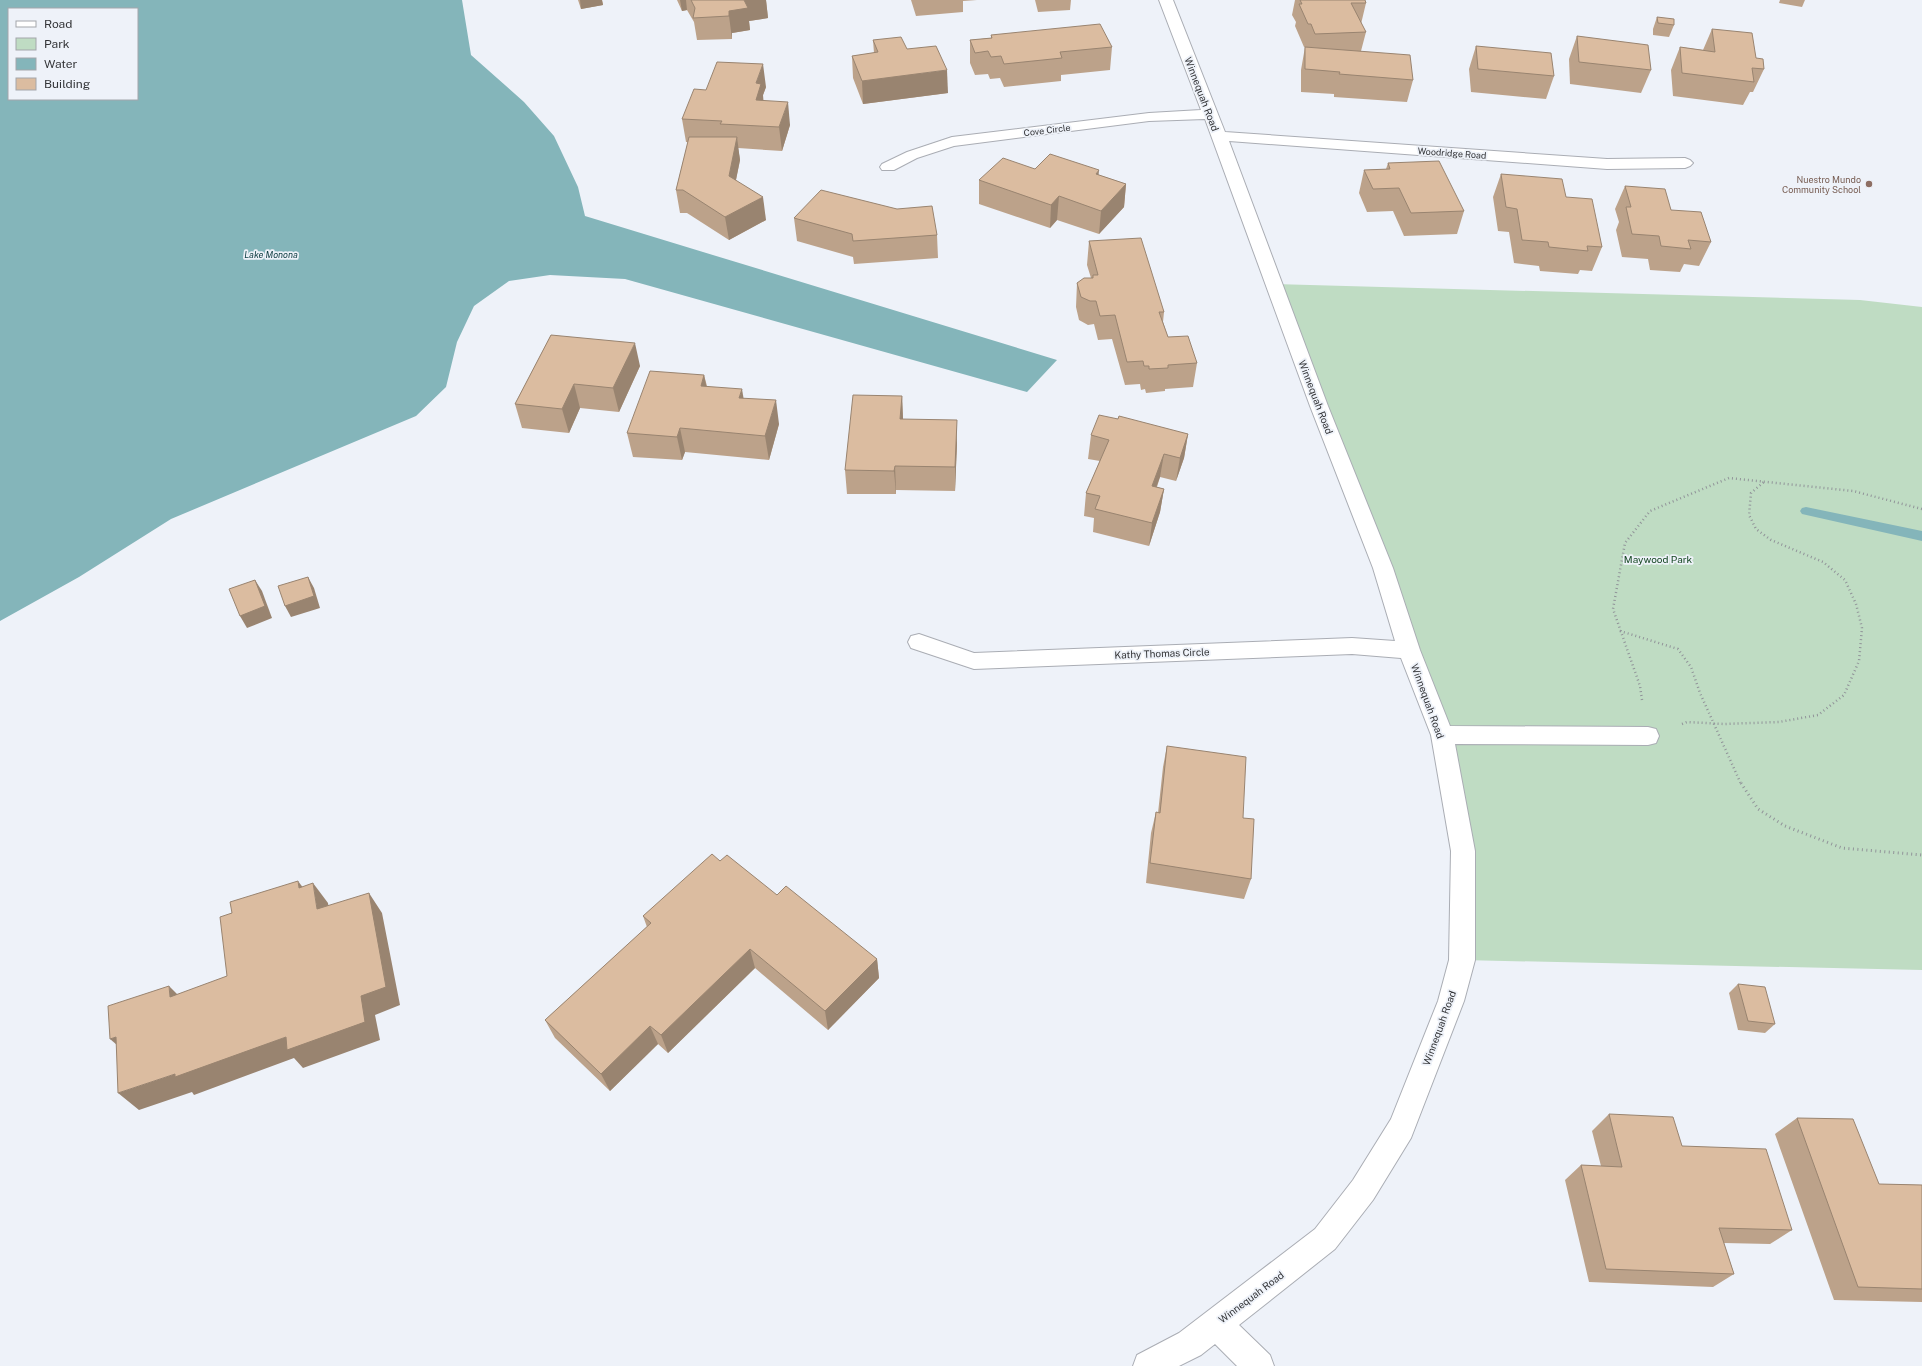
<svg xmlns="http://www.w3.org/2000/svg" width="1922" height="1366" font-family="'Public Sans',sans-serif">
	<rect width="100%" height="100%" fill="#eef2f9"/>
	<polygon fill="#bfdcc3" points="1274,284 1860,300 1922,307 1922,970 1462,960 1442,735"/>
	<path fill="#84b5ba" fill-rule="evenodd" d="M0,0H462L471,55L524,102L554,136L578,187L585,216L1057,360L1027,392L625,279L550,275L509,281L474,306L457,342L446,387L416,416L171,519L79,577L0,621ZM9,9H137V99H9Z"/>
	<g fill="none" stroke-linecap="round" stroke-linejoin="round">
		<polygon fill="#84b5ba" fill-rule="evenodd" points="1806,507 1922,531 1922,541 1802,514 1800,511 1802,508"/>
		<defs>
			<polygon id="minor" points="1159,0 1173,0 1225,132 1607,159 1685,158 1690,160 1693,163 1690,166 1685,168 1607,169 1229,141 1328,406 1393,568 1420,650 1450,726 1648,727 1656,729 1659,736 1656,743 1648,745 1455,744 1475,851 1475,960 1464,1001 1411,1138 1373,1200 1335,1249 1239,1325 1270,1355 1274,1366 1237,1366 1215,1344 1201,1355 1179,1366 1133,1366 1137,1355 1179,1333 1315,1229 1353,1180 1391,1119 1438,1001 1449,960 1451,851 1431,735 1401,658 1352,654 974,669 911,648 908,642 911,636 919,634 974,653 1352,638 1395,641 1373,568 1310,406 1205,119 1149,121 954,146 917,158 894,170 882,170 880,167 882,164 907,152 952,137 1149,113 1201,110"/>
		</defs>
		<use href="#minor" stroke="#aaadb4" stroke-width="2"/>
		<g stroke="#919499" stroke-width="2.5" stroke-dasharray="1 3" stroke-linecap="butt">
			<polyline points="1620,631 1678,649 1691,667 1700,693 1741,784"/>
			<polyline points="1642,700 1640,686 1613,609 1625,543 1650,511 1729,478 1853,491 1922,509"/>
			<polyline points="1682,724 1687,722 1724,724 1779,722 1818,715 1844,695 1859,661 1862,628 1856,604 1845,580 1823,562 1771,540 1756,529 1749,515 1751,493 1765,481"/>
		</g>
		<polyline stroke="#919499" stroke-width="3" stroke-dasharray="1 3.5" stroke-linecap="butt" points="1741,783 1758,809 1785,826 1842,848 1922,855"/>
		<use href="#minor" fill="#fff" fill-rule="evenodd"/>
	</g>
	<g fill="#bca28a">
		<polygon points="578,0 602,0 603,5 581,9"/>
		<polygon points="677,0 766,0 768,18 749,21 750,30 732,33 732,39 697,40 694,22 687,10 682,11"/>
		<polygon points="911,0 977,0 963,1 963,12 916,16"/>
		<polygon points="1035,0 1071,0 1070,10 1038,12"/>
		<polygon points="1295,0 1365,0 1366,3 1361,24 1366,32 1361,51 1413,80 1407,102 1334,97 1334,94 1301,92 1301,70 1305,47 1306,47 1304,47 1295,26 1296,22 1292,15"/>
		<polygon points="1780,0 1805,0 1802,7 1779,3"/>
		<polygon points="1657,17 1674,25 1669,37 1653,35 1653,29"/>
		<polygon points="1712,29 1756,58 1764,69 1753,92 1750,92 1743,105 1673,96 1671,70 1680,47 1703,50"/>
		<polygon points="991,35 1112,47 1110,70 1061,75 1061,81 1004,87 1000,78 990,79 988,74 975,75 970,63 970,40 991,38"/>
		<polygon points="1577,36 1651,70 1641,93 1570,84 1569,59"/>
		<polygon points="873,40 948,93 863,104 853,78 852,56 874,53"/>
		<polygon points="1476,46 1554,76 1546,99 1471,92 1469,69"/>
		<polygon points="766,87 763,95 763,100 790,125 782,151 738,148 740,160 736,180 766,220 729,240 687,213 680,213 676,190 688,142 686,142 682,119 706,90"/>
		<polygon points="1388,163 1464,211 1457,234 1404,236 1393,211 1367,212 1359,193 1364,170 1386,169"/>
		<polygon points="1035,169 1099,175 1126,184 1124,207 1099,234 1057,220 1050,228 979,204 979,180"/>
		<polygon points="1501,174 1566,197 1602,247 1592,271 1580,270 1578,274 1540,271 1539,266 1514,263 1509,232 1498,231 1493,197"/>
		<polygon points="1625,186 1671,210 1711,242 1699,266 1684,264 1680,272 1650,270 1648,259 1622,257 1616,230 1619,222 1615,209"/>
		<polygon points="794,218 937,235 938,258 854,264 853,257 797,241"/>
		<polygon points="1089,241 1164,312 1163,322 1168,337 1197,363 1193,387 1165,389 1165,391 1146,393 1145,389 1141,390 1140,384 1125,385 1112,339 1098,340 1094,324 1088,325 1079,320 1076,307 1077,283 1091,278 1087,265"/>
		<polygon points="551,335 640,366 619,412 580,408 569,433 522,428 515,404"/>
		<polygon points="704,375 707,386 743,398 779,424 769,460 685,452 682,460 633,457 627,433"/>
		<polygon points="902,396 903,419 957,443 955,491 896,490 896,494 847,494 845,470"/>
		<polygon points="1118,419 1188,434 1184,458 1176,481 1160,477 1157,487 1164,489 1160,512 1149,546 1093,532 1094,518 1084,516 1086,493 1100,461 1088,459 1091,435"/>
		<polygon points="1167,746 1243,818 1251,879 1244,899 1146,883 1151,833 1156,812 1158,813 1163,767"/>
		<polygon points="720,861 777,895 877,959 879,978 828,1030 755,968 668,1053 658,1044 610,1091 555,1038 545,1020 647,927 643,916"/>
		<polygon points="1738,984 1775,1024 1765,1033 1738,1030 1729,993"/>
		<polygon points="1609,1114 1682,1146 1792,1230 1770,1244 1724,1243 1734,1274 1713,1287 1589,1282 1565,1180 1581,1165 1601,1166 1592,1131"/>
		<polygon points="1797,1118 1879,1184 1922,1185 1922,1302 1834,1300 1775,1134"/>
	</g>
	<g fill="#998470">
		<polygon points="580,0 602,0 603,5 581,9"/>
		<polygon points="680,0 686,0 687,10 682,11"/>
		<polygon points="743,0 766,0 768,18 749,21 750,30 732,33 732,39 729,16 729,11"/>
		<polygon points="763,64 766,87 763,95 764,107 756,100 756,83"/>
		<polygon points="947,70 948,93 863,104 862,81"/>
		<polygon points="788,102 790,125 782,151 779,127"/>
		<polygon points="737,137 740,160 732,199 729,176"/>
		<polygon points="1099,170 1097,193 1096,174"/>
		<polygon points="1126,184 1124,207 1099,234 1101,211"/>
		<polygon points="1059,196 1057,220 1050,228 1051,205"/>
		<polygon points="763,197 766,220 729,240 725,217"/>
		<polygon points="635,343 640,366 619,412 613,388"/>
		<polygon points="704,375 709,399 701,386"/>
		<polygon points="574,384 580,408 569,433 562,409"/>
		<polygon points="742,389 746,413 739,398"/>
		<polygon points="902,396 903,419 900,419"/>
		<polygon points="776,400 779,424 769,460 765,436"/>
		<polygon points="957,420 957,443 955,491 955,467"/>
		<polygon points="680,428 685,452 682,460 677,437"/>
		<polygon points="1188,434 1184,458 1176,481 1180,458"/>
		<polygon points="1164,454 1160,477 1148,509 1152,486"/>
		<polygon points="895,466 896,490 896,494 894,471"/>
		<polygon points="1164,489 1160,512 1149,546 1152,523"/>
		<polygon points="308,577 314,588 320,608 291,617 285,606"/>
		<polygon points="255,580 262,591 272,618 247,628 240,616"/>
		<polygon points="298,881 313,901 299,888"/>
		<polygon points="313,883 328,903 332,929 317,909"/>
		<polygon points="369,893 382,913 400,1005 375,1015 380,1040 303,1068 294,1058 194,1095 192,1092 139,1110 118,1093 286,1037 361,996"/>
		<polygon points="750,949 755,968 668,1053 661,1035"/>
		<polygon points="877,959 879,978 828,1030 825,1011"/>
		<polygon points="169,986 188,1005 170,997"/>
		<polygon points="650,1026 658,1044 610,1091 601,1074"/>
		<polygon points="116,1037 131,1057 110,1039"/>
	</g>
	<g fill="#dbbca0" stroke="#998470">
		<polygon points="691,0 744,0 748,8 729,11 729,16 693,18 695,8"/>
		<polygon points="1300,0 1365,0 1366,3 1351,3 1366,32 1315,34 1311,24 1308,24 1299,4 1302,4"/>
		<polygon points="1657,17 1674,19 1674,25 1658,23"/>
		<polygon points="1100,24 1112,47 1060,52 1062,58 1004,64 1001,56 991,57 988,51 975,53 970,40 992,38 991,35"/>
		<polygon points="1712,29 1752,33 1756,58 1763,59 1764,69 1752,68 1754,82 1682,73 1680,47 1715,52"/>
		<polygon points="1577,36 1648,45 1651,70 1579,62"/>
		<polygon points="901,37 907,49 936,46 947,70 862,81 852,56 878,52 873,40"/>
		<polygon points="1476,46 1551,53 1554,76 1478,69"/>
		<polygon points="1305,47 1410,55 1413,80 1339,74 1340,72 1305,69"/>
		<polygon points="717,62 763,64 756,83 761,84 756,100 788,102 779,127 720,124 722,121 682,119 694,89 706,90"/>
		<polygon points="689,137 737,137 729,176 763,197 725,217 683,190 676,190"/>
		<polygon points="1050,154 1099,170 1096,174 1126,184 1101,211 1059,196 1051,205 979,180 1003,158 1035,169"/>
		<polygon points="1439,161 1464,211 1411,213 1399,188 1373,189 1364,170 1390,169 1388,163"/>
		<polygon points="1501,174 1562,179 1566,197 1592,199 1602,247 1587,246 1588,251 1549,247 1548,242 1522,240 1517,209 1506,207"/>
		<polygon points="1625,186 1665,189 1671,210 1701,212 1711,242 1688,240 1691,249 1661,246 1659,236 1632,234 1626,207 1631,207"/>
		<polygon points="821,190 897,209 932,206 937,235 853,241 852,234 794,218"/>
		<polygon points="1141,238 1164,312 1159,312 1168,337 1188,336 1197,363 1168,365 1168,368 1149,369 1149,366 1144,366 1143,361 1127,362 1115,315 1100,316 1096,301 1090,301 1081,297 1077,283 1084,278 1093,278 1093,275 1098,275 1089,241"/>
		<polygon points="551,335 635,343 613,388 574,384 562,409 515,404"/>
		<polygon points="650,371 704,375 701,386 742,389 739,398 776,400 765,436 680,428 677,437 627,433"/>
		<polygon points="853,395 902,396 900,419 957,420 955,467 895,466 894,471 845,470"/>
		<polygon points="1099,415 1118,419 1119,416 1188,434 1180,458 1164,454 1152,486 1164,489 1152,523 1095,509 1100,496 1086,493 1109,440 1091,435"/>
		<polygon points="308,577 314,596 285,606 278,586"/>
		<polygon points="255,580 265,606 240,616 229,589"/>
		<polygon points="1167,746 1246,757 1243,818 1254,819 1251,879 1150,863 1156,812 1160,813"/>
		<polygon points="712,854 720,861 727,855 777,895 786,886 877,959 825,1011 750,949 661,1035 650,1026 601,1074 545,1020 651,923 643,916"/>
		<polygon points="298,881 299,888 313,883 317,909 369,893 386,987 361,996 365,1022 287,1050 286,1037 175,1077 175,1074 118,1093 116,1037 110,1039 108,1006 169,986 170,997 227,976 220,917 232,913 230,902"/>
		<polygon points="1738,984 1765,987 1775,1024 1748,1021"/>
		<polygon points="1609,1114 1673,1117 1682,1146 1766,1149 1792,1230 1719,1228 1734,1274 1606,1269 1581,1165 1622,1167"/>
		<polygon points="1797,1118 1853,1119 1879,1184 1922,1185 1922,1289 1858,1287"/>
	</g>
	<circle fill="#8d6e63" stroke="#eef2f9" stroke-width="1.5" cx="1869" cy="184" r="4"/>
	<g text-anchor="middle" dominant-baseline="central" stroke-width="3.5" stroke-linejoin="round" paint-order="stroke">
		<g font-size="9" fill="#333437" stroke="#eef2f9">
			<text transform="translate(1047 130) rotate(-7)">Cove Circle</text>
			<text transform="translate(1452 153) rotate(4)">Woodridge Road</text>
		</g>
		<g font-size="9" fill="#785e54" stroke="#eef2f9" text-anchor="end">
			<text x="1861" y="179">Nuestro Mundo<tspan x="1861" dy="10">Community School</tspan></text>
		</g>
		<g font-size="9" font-style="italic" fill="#0c3b40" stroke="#eef2f9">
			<text x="271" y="254">Lake Monona</text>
		</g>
		<g font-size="10" fill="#333437" stroke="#eef2f9">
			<text transform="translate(1202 94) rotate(69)">Winnequah Road</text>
			<text transform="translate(1316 397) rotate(69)">Winnequah Road</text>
			<text transform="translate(1162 653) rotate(-2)">Kathy Thomas Circle</text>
			<text transform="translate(1428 701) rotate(70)">Winnequah Road</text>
			<text transform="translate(1439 1028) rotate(-70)">Winnequah Road</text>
			<text transform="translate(1251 1297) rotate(-37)">Winnequah Road</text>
		</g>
		<g font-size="10" fill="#154722" stroke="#eef2f9">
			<text x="1658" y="559">Maywood Park</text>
		</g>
	</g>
	<rect x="8" y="8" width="130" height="92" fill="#eef2f9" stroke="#a3a6ab"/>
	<rect x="16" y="21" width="20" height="6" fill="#ffffff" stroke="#a3a6ab"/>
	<text x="44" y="28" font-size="12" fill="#333437">Road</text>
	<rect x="16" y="38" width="20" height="12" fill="#bfdcc3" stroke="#a3a6ab"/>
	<text x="44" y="48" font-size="12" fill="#333437">Park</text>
	<rect x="16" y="58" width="20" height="12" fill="#84b5ba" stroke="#a3a6ab"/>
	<text x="44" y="68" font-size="12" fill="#333437">Water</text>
	<rect x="16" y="78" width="20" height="12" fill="#dbbca0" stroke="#a3a6ab"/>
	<text x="44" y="88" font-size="12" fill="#333437">Building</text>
</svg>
